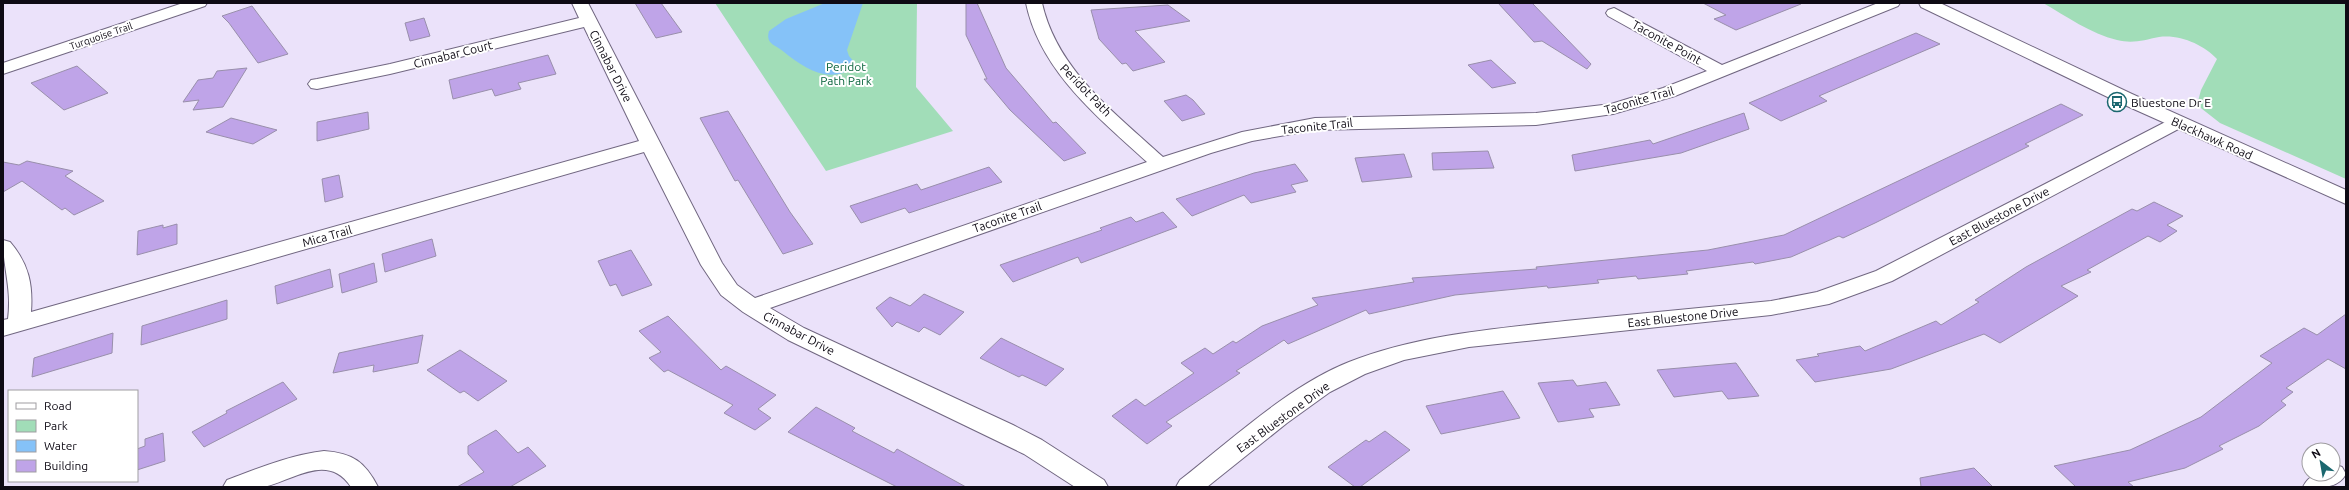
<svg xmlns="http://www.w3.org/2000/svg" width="2349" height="490" font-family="Ubuntu,sans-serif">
	<rect width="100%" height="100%" fill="#ebe2fa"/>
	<g fill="#a1ddb8">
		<polygon points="715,3 917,3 916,87 953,131 826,171"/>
		<path d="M2043,3H2346V179L2220,123L2197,105L2201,90L2217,59C2204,45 2180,34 2159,37C2144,40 2133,44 2117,40C2091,34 2066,16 2043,3Z"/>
	</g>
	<path fill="#85c2f8" d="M825,3H863L847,50L849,56L855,63L854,67C829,85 804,68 784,52C777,45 765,45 769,31L786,19Z"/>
	<g fill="#bfa4e8" stroke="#998fab">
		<polygon points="635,3 661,3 682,32 656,38"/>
		<polygon points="966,3 977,3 1006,68 1053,123 1056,122 1086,153 1064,161 1010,110 984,79 987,79 966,35"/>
		<polygon points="1498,3 1532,3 1591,64 1587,69 1542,41 1534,42"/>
		<polygon points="1703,3 1801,3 1801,4 1736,30 1714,19 1726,15"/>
		<polygon points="1168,5 1190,21 1135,31 1165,62 1133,71 1126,63 1122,64 1099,39 1091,10"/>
		<polygon points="252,6 288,54 258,63 229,23 222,16"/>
		<polygon points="424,18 430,36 410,41 405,23"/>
		<polygon points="1916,33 1940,44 1819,96 1827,101 1781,121 1749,103"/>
		<polygon points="548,55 556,74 518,83 521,89 495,96 492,89 453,99 449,80"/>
		<polygon points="1491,60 1516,83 1492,88 1468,65"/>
		<polygon points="77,66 108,93 64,110 31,83"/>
		<polygon points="247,68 223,107 193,110 199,100 183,102 198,80 213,78 217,71"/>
		<polygon points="1186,95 1193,100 1205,114 1182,121 1164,101"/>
		<polygon points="2061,104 2083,115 2025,144 2029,146 1875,223 1843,238 1839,236 1791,257 1755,264 1753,262 1686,271 1688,274 1638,279 1636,276 1597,280 1599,283 1548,288 1547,286 1455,295 1369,314 1366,310 1288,344 1284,340 1236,371 1240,373 1166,422 1172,426 1147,444 1112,416 1136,399 1145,406 1194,373 1181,363 1205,348 1213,354 1233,341 1236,343 1262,326 1318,305 1312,298 1414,282 1412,278 1537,269 1536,267 1708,250 1784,235"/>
		<polygon points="728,111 790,212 813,244 783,254 738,180 735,181 700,118"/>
		<polygon points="368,112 369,129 317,141 317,122"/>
		<polygon points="1744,113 1749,129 1681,153 1575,171 1572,155 1650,140 1653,144"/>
		<polygon points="231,118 277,130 253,144 206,132"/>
		<polygon points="1488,151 1494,168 1433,170 1432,153"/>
		<polygon points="1404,154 1412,177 1362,182 1355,158"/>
		<polygon points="27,161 73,171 65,176 104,201 74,215 65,208 62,210 22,181 3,192 3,162 19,165"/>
		<polygon points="1295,164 1308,181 1291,185 1296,192 1251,203 1244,195 1192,216 1176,199 1254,173"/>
		<polygon points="989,167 1002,182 909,213 905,208 861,223 850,206 917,184 921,190"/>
		<polygon points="339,175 343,197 325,202 322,179"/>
		<polygon points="2154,202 2183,216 2167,225 2177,231 2160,242 2148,236 2087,270 2091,272 2061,286 2078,296 2000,343 1984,334 1891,369 1815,382 1796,360 1819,356 1817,354 1860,346 1865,351 1936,321 1941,325 1979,302 1975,300 2026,267 2132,209 2137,211"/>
		<polygon points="1163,212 1177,227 1081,263 1078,257 1013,282 1000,265 1102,230 1100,228 1131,217 1136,222"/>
		<polygon points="177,224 177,244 137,255 138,231 163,225 163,228"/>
		<polygon points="432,239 436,256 385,272 382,254"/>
		<polygon points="631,250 652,285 622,296 616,284 610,286 598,261"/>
		<polygon points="374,263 377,282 342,293 339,274"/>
		<polygon points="330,269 333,287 277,304 275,286"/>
		<polygon points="924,294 964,312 940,335 924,327 919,332 897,322 892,327 876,308 890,297 910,306"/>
		<polygon points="227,300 227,319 141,345 142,326"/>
		<polygon points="2346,314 2346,369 2328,359 2286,388 2293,392 2281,401 2286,405 2259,426 2219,446 2223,449 2185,468 2128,482 2134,487 2076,487 2054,466 2130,450 2201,417 2272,363 2260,356 2304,328 2317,335"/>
		<polygon points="668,316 721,370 726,366 776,395 758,409 771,418 755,430 724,413 733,405 668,370 664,372 649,358 661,352 639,331"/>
		<polygon points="113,333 112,353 32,377 34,358"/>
		<polygon points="423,335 418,363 373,372 374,365 333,373 339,353"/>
		<polygon points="1001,338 1064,369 1046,386 1022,375 1019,377 980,358"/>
		<polygon points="460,350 507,381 478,401 464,391 460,393 427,370"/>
		<polygon points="1736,363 1759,396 1728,399 1722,391 1674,397 1657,370"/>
		<polygon points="1573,380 1577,386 1606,382 1620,405 1589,409 1594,417 1558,422 1538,383"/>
		<polygon points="283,382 297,399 204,447 192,432 227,413 226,411"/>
		<polygon points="1503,391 1520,418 1441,434 1426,406"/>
		<polygon points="816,407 855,428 852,431 894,453 897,449 966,487 897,487 788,432"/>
		<polygon points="496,430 518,453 528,447 546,466 510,487 457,487 484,472 468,454 468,446"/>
		<polygon points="1385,431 1410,450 1360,487 1355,487 1328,467 1366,440 1369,442"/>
		<polygon points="163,433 165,461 137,470 137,449 145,446 145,439"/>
		<polygon points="1974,468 1993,487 1921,487 1920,478"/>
	</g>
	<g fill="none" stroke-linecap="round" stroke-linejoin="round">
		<defs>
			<g id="minor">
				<polygon points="183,3 207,3 205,6 3,74 3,63"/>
				<path d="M572,3H588L722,263L737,285L755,298L1147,162C1098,117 1040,71 1026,3H1042C1057,70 1115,113 1163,157L1242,132L1315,118L1536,113L1611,104L1663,88L1707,71L1608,16L1606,13L1608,10L1614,8L1722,65L1878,3H1900L1898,6L1675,96L1613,114L1536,125L1315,130L1252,141L1211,153L770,308L804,328L1013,425L1042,440L1104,480L1108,487H1075L1024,454L788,340L743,312L721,295L701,265L644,152L3,336V320L8,319C12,288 3,269 3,240L10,242C29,264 33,285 31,312L639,141L584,27L390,74L317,89L311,88L308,84L311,80L317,79L390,64L579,18Z"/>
				<path d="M2177,116L2184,118L2186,122L2184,126L1892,281L1829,304L1771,315L1469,347L1404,360L1365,374L1330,392L1287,423L1207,487H1176L1180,480C1230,441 1290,385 1349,362C1418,335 1492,329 1565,321C1634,314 1702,308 1771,301L1817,292L1876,271Z"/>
				<path d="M324,451C353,453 365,462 378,487H351C328,452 294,480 264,487C251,490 236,487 223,487L227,480C259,468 290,455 324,451Z"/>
				<path d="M2333,464L2342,467L2346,474C2337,490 2320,487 2303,487C2310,473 2319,474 2333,474Z"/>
			</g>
			<polygon id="tertiary" points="1919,3 1940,3 2132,94 2346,190 2346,204 2118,102 1921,7"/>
		</defs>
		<use href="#minor" stroke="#716781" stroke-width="2"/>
		<use href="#tertiary" stroke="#716781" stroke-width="2"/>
		<use href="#minor" fill="#fff" fill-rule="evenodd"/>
		<use href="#tertiary" fill="#fff" fill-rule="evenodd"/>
	</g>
	<defs>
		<symbol id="bus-ring" viewBox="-11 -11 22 22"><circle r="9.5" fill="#fff" stroke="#1b676f" stroke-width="1.5"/><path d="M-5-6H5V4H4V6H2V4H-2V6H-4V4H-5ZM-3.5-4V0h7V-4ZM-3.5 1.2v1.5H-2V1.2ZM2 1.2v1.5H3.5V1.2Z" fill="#1b676f"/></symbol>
	</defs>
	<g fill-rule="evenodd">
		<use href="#bus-ring" x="2106" y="91" width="22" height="22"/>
	</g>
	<g text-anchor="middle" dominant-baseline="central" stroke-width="4" stroke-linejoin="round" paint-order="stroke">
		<g font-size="10" fill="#0e0a14" stroke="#fff">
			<text transform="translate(101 36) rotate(-19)">Turquoise Trail</text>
		</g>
		<g font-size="12" fill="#0e0a14" stroke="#fff">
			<text transform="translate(1667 42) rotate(29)">Taconite Point</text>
			<text transform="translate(453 54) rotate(-14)">Cinnabar Court</text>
			<text transform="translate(611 66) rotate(63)">Cinnabar Drive</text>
			<text transform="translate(1086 90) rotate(46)">Peridot Path</text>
			<text transform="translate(1639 100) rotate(-16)">Taconite Trail</text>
			<text transform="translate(1317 126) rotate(-6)">Taconite Trail</text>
			<text transform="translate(2212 138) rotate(24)">Blackhawk Road</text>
			<text transform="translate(1999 216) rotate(-28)">East Bluestone Drive</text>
			<text transform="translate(1007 217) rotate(-19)">Taconite Trail</text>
			<text transform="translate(327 236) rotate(-16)">Mica Trail</text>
			<text transform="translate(1683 317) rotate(-6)">East Bluestone Drive</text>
			<text transform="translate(799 333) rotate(28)">Cinnabar Drive</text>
			<text transform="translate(1283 417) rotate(-36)">East Bluestone Drive</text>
		</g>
		<g font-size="12" fill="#0b653d" stroke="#fff">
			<text x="846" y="66">Peridot<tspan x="846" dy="14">Path Park</tspan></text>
		</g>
		<g font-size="12" fill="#0e0a14" stroke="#fff" text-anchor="start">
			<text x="2131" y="102">Bluestone Dr E</text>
		</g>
	</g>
	<rect width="2349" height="490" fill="none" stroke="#0e0a14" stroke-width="8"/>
	<rect x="8" y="390" width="130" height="92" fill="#ffffff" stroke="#9f9da1"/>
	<rect x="16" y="403" width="20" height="6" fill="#ffffff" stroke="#9f9da1"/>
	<text x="44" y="410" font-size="12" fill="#0e0a14">Road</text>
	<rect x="16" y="420" width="20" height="12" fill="#a1ddb8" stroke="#9f9da1"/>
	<text x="44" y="430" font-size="12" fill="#0e0a14">Park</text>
	<rect x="16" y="440" width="20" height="12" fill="#85c2f8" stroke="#9f9da1"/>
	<text x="44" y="450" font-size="12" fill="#0e0a14">Water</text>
	<rect x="16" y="460" width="20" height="12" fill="#bfa4e8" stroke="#9f9da1"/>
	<text x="44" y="470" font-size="12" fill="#0e0a14">Building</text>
	<g transform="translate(2321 462) rotate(329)"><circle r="19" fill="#ffffff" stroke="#9f9da1"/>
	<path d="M0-3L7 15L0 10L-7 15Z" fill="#1b676f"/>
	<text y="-6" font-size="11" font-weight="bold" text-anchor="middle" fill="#0e0a14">N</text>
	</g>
</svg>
